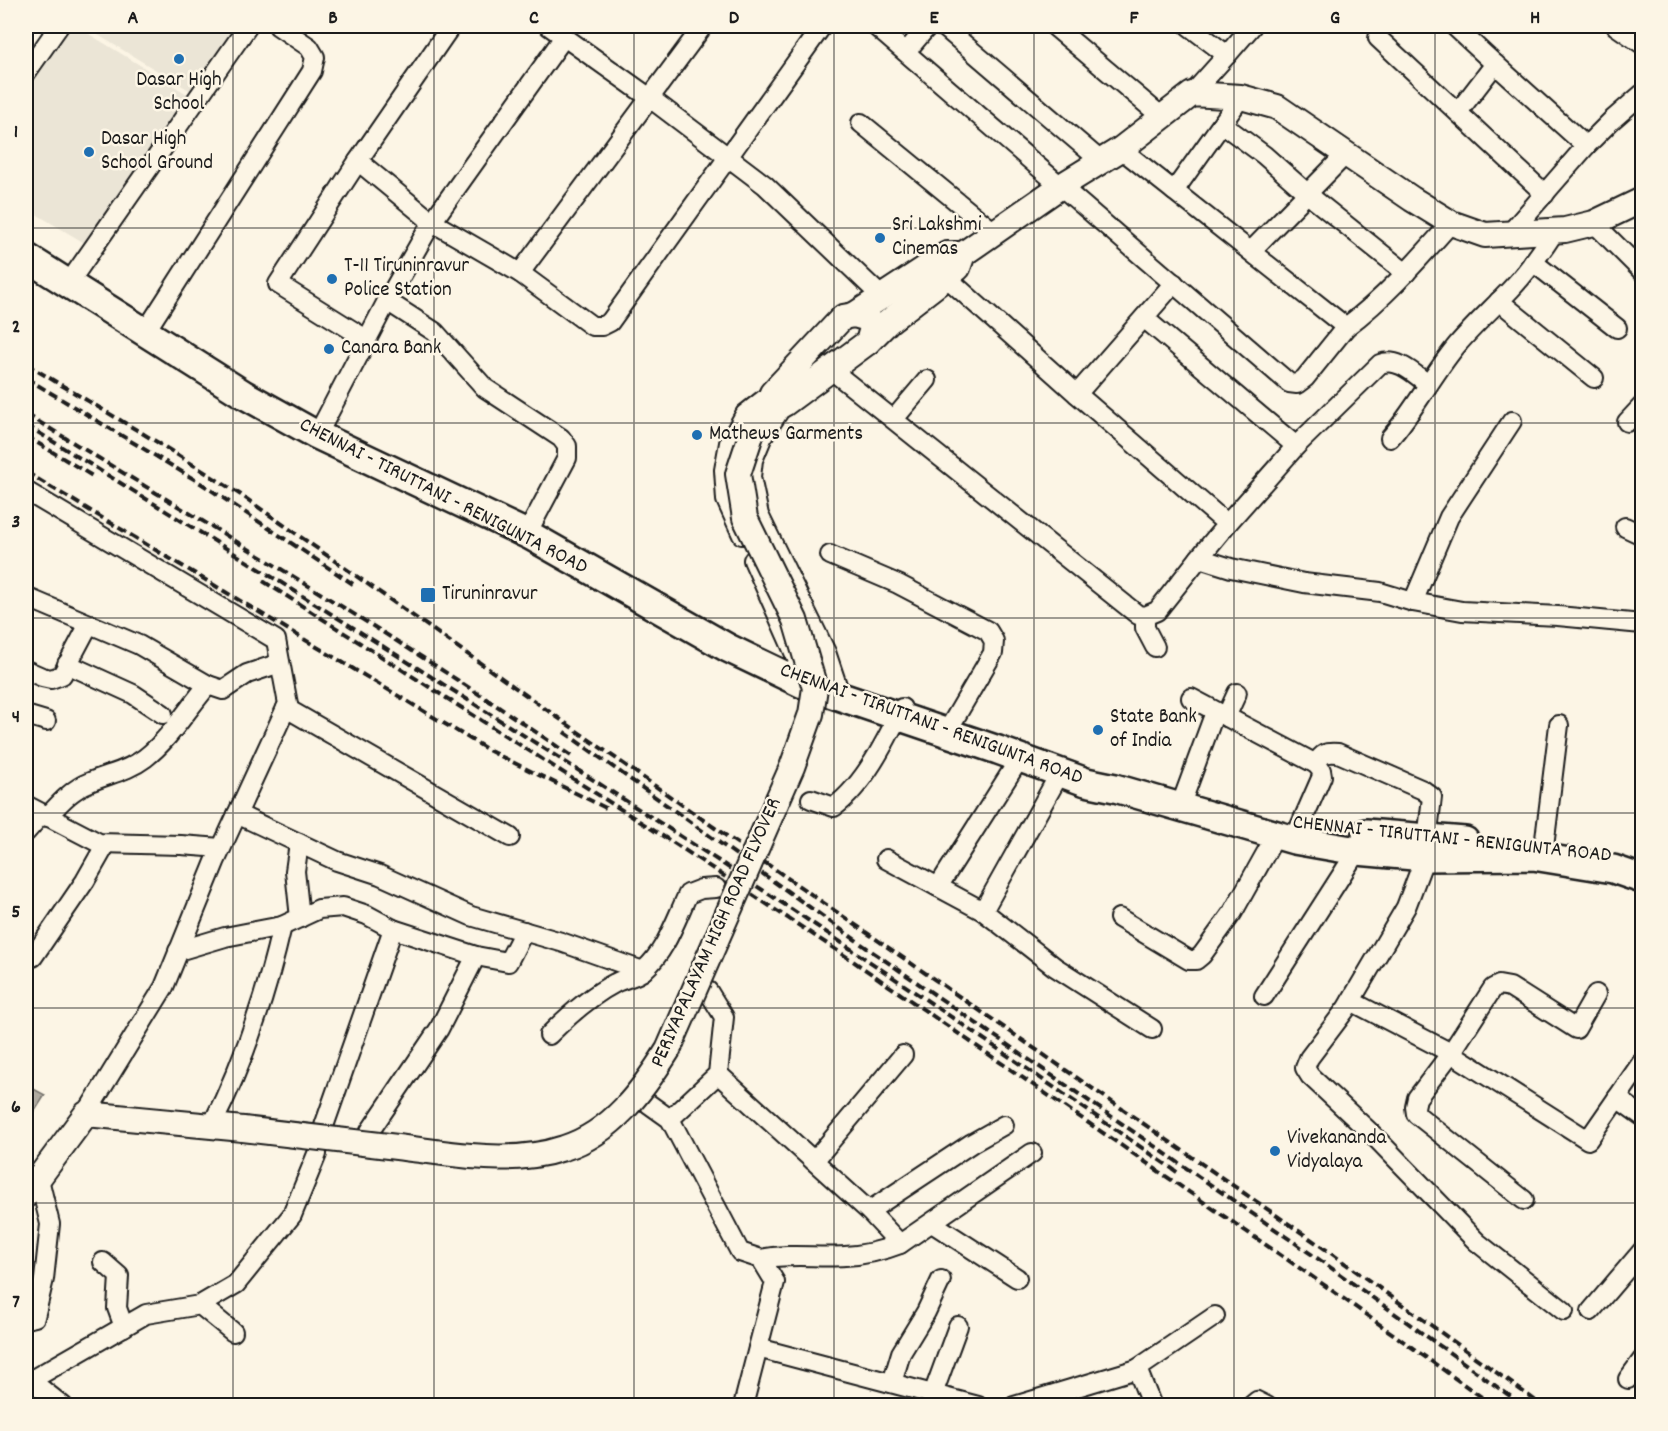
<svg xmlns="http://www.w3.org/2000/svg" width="1668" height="1431" font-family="Dekko,sans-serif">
	<defs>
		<pattern id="water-ripples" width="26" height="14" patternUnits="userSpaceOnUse" patternTransform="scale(1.5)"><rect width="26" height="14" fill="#b0aba1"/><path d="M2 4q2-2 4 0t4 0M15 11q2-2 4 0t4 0" fill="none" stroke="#8e8a82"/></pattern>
	</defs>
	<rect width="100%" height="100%" fill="#fcf5e5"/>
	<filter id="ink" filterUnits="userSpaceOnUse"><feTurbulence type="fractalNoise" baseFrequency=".0167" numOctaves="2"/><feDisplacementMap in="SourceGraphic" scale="12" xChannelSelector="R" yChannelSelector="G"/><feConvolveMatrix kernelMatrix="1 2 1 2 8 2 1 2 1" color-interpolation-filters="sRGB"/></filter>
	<g filter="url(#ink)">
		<g fill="#ebe5d6">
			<polygon points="65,26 76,26 192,97 88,245 26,208 26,84"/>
			<polygon points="83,26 244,26 194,93"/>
		</g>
		<polygon fill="url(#water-ripples)" stroke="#75726c" stroke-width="1.5" points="26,1085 45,1095 26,1125"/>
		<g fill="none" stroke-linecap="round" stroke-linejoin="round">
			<defs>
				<g id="minor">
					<polyline points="549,26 650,98 765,185 882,297"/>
					<polyline points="875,26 1289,383 1297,384 1305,378 1346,327"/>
					<polyline points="939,26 944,27 1102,162"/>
					<polyline points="1054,26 1162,117"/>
					<polyline points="1189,26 1227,55 1192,94"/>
					<polyline points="1454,26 1495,64 1458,112"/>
					<polyline points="1616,26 1642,44"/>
					<polyline points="1378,38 1545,194"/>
					<polyline points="906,52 928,26 931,26"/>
					<polyline points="1227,55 1252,26"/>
					<polyline points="1495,64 1586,146 1611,121 1642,94"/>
					<polyline points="26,73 59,26"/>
					<polyline points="861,123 994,232"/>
					<polyline points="1222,124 1264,155 1316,201 1406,273"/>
					<path d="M1121,149L1346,327C1386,297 1418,260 1451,223"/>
					<polyline points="358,161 432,222 564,37"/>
					<polyline points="1174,191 1241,97"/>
					<polyline points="1594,223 1642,271"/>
					<polyline points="1511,232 1586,146"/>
					<polyline points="1251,251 1346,154"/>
					<polyline points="1533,262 1617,328"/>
					<polyline points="520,273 592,326 602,326 610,322 822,26"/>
					<polyline points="946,277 1077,394 1227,524 1199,558 1231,568 1304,583 1380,592 1413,602 1462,611 1558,616 1642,624"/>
					<polyline points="68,284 248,26"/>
					<polyline points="387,301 435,332 485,388 561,438 567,446 567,458 531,526"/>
					<polyline points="1499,301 1594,378"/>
					<polyline points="1144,318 1296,446"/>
					<polyline points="149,326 312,71 315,57 309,47 278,26"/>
					<polyline points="366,339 278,284 358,161 451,26"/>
					<polyline points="830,369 1138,615 1145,616 1157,611 1199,558"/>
					<polyline points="1077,394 1174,283"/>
					<polyline points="778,413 763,436 753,460 751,477 759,515 826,652 837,685"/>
					<polyline points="894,419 927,380"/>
					<polyline points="1627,422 1642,406"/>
					<polyline points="323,424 387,301 432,222 520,273 703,26"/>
					<path d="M1390,438C1415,410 1432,375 1457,345C1474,325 1493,308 1511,289C1528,271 1542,251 1555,231"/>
					<polyline points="26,491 276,640 288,704 286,708 215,862 164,987 86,1114"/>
					<path d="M1227,524L1296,446L1380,364C1398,357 1414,374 1428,384"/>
					<polyline points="1625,527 1642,535"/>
					<polyline points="742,535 726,500 724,470 729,443 745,414 772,393"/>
					<polyline points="830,555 898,584 988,631 994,641 993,653 952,723"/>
					<polyline points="753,560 798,661"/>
					<path d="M26,597L139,645L208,685C188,708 170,739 145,758C128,771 108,774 90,782C72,789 60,803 47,817"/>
					<polyline points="1413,602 1449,517 1512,421"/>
					<polyline points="1145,616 1145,628 1155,647"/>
					<polyline points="67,664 133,694 163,714"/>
					<polyline points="26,670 42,677 51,679 62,675 89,624"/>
					<polyline points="208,685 223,690 247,674 280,663"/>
					<polyline points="1191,698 1316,764 1321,770 1322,776 1294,840"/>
					<polyline points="286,708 510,837"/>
					<polyline points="26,715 46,721"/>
					<polyline points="1226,717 1237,693"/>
					<path d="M1316,764C1322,753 1326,752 1338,753L1423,790L1432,797L1425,857L1406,907L1346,1009L1309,1058L1305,1068L1310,1076L1373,1135L1477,1242L1564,1311"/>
					<polyline points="1060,773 983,911 1055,967 1152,1029"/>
					<polyline points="1184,796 1215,712"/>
					<path d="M811,799L834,807C864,785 886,741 902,708"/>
					<polyline points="26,805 99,843 181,845 221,848"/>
					<polyline points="237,814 337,861 380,875 471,916 561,942 643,971"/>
					<polyline points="26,832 42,814"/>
					<polyline points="299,843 295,871 300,918"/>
					<polyline points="1544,847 1559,725"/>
					<polyline points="886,859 983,911"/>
					<polyline points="938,887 1020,758"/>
					<polyline points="1119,918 1189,960 1196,960 1202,955 1233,912 1276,835"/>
					<polyline points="178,951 225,937 282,926 319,909 343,907 367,915 393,929 476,956 508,962 524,931"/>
					<polyline points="33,957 85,881 106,844"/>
					<polyline points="1264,996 1357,851"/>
					<polyline points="1351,1001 1451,1053 1588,1140 1642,1062"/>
					<path d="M549,1035C569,1015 590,996 615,983C624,978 637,977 644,970C666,951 676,919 688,894L701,889L716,888"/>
					<polyline points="718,1074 869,1211 900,1244"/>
					<polyline points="1617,1098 1642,1116"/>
					<polyline points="649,1104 670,1119 740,1252 761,1259 775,1282 743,1406"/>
					<polyline points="670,1119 718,1074 724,1017 708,991"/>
					<polyline points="324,1126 393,929"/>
					<path d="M211,1127C244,1062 266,996 282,926"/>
					<polyline points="370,1131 439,1029 476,956"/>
					<polyline points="814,1161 903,1055"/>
					<polyline points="1524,1200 1416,1114 1415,1107 1417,1098 1451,1053 1493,988 1499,985 1510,987 1576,1029 1596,994"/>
					<polyline points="869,1211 972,1143 1004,1125"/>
					<polyline points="932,1223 1017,1278"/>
					<path d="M761,1259C789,1253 817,1258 845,1256C864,1255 882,1251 900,1244L1032,1153"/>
					<polyline points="103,1262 119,1276 117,1308 124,1327"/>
					<polyline points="200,1305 233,1332"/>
					<polyline points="1591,1311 1642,1251"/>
					<polyline points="26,1319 35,1317 44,1279 50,1224 39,1179"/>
					<polyline points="758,1348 978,1406"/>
					<polyline points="1137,1369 1152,1406"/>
					<polyline points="1628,1379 1642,1360"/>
					<polyline points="30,1380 63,1406"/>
					<polyline points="26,1383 146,1314 200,1305 236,1284 292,1215 317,1154"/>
					<polyline points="892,1383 901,1353 926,1312 941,1280"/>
					<polyline points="933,1394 958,1326"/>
					<polyline points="1014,1406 1137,1369 1215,1316"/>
					<polyline points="1251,1406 1257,1401 1267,1406"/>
				</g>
				<g id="major">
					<polyline points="854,315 947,254 963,254"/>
					<polyline points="868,342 888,322 958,268 963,254 1061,186 1121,149 1192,94 1241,97 1277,107 1412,199 1451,223 1485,235 1565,230 1594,223 1642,200"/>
					<polyline points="753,429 762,417 772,393 843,317 854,315 868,319 872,328 868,342 784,404 762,417"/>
					<polyline points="26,1195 86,1114 243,1129"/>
				</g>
				<g id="highway">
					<polyline points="26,257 243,394 315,434 531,536 728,648 803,684 998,750 1086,782 1115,788 1294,840 1357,851 1425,857 1533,856 1613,869 1642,879"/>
					<polyline points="1366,833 1465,841"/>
				</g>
			</defs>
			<use href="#minor" stroke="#1c1c1c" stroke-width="22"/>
			<use href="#major" stroke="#1c1c1c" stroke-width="28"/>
			<use href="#highway" stroke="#1c1c1c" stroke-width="32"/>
			<use href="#minor" stroke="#fcf5e5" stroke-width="18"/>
			<use href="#major" stroke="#fcf5e5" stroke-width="24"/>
			<use href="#highway" stroke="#fcf5e5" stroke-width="27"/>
			<g stroke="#1c1c1c" stroke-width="4" stroke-dasharray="9 4.5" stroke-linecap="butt">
				<polyline points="26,364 157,442 241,495 715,828 1328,1251 1543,1406"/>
				<polyline points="26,378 202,484 353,584"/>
				<path d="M26,414C210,526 397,636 574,758"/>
				<path d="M26,425C248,561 469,699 688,841C854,949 1017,1062 1180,1174"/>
				<polyline points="26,436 94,477"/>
				<polyline points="26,472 490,751 606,808"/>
				<polyline points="263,581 683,849 850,959 1330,1289 1494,1406"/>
				<polyline points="564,732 867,948 1327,1265 1524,1406"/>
			</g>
			<defs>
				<path id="major-bridge" d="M243,1129C295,1135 346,1141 397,1147C452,1154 511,1166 564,1148C612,1133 643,1090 668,1050L792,767L811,714L815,688L795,620L745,518L738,474L753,429"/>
			</defs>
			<use href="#major-bridge" stroke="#1c1c1c" stroke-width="28" stroke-linecap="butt"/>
			<use href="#major-bridge" stroke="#fcf5e5" stroke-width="24"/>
		</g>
	</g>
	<path fill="none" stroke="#1c1c1c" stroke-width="1.5" stroke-opacity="0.55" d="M233,26V1406M434,26V1406M634,26V1406M834,26V1406M1034,26V1406M1234,26V1406M1435,26V1406M26,228H1642M26,423H1642M26,618H1642M26,813H1642M26,1008H1642M26,1203H1642"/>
	<g fill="#1f6fb2" stroke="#fcf5e5" stroke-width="2">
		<circle cx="179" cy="59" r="6"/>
		<circle cx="89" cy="152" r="6"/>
		<circle cx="880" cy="238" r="6"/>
		<circle cx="332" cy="279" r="6"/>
		<circle cx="329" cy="349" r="6"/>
		<circle cx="697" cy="435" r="6"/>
		<rect x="420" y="587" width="16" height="16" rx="3"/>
		<circle cx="1098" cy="730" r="6"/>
		<circle cx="1275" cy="1151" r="6"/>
	</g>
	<g text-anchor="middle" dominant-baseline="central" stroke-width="5" stroke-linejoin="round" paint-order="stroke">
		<g font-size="21" fill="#1c1c1c" stroke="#fcf5e5" text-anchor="start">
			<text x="179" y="81" text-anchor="middle">Dasar High<tspan x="179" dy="24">School</tspan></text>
			<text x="101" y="140">Dasar High<tspan x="101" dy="24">School Ground</tspan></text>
			<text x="892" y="226">Sri Lakshmi<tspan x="892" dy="24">Cinemas</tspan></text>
			<text x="344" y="267">T-11 Tiruninravur<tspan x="344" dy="24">Police Station</tspan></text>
			<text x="341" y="349">Canara Bank</text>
			<text x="709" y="435">Mathews Garments</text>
			<text x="442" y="595">Tiruninravur</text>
			<text x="1110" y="718">State Bank<tspan x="1110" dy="24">of India</tspan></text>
			<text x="1287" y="1139">Vivekananda<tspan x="1287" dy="24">Vidyalaya</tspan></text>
		</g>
		<g font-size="21" fill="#1c1c1c" stroke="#fcf5e5">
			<text transform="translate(443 497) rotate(27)">CHENNAI - TIRUTTANI - RENIGUNTA ROAD</text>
			<text transform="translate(931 725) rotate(20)">CHENNAI - TIRUTTANI - RENIGUNTA ROAD</text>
			<text transform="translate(1452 840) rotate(6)">CHENNAI - TIRUTTANI - RENIGUNTA ROAD</text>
			<text transform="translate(717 933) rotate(-66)">PERIYAPALAYAM HIGH ROAD FLYOVER</text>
		</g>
	</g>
	<rect width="1668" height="1431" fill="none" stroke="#fcf5e5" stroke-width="66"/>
	<rect x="33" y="33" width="1602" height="1365" fill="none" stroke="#1c1c1c" stroke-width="2"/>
	<g font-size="20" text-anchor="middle" font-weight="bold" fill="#1c1c1c">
		<text x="133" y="23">A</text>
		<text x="333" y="23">B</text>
		<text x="534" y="23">C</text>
		<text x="734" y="23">D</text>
		<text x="934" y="23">E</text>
		<text x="1134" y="23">F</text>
		<text x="1335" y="23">G</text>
		<text x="1535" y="23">H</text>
		<text x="16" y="137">1</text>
		<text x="16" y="332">2</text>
		<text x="16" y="527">3</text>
		<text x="16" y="722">4</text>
		<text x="16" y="917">5</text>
		<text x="16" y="1112">6</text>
		<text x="16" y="1307">7</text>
	</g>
</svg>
